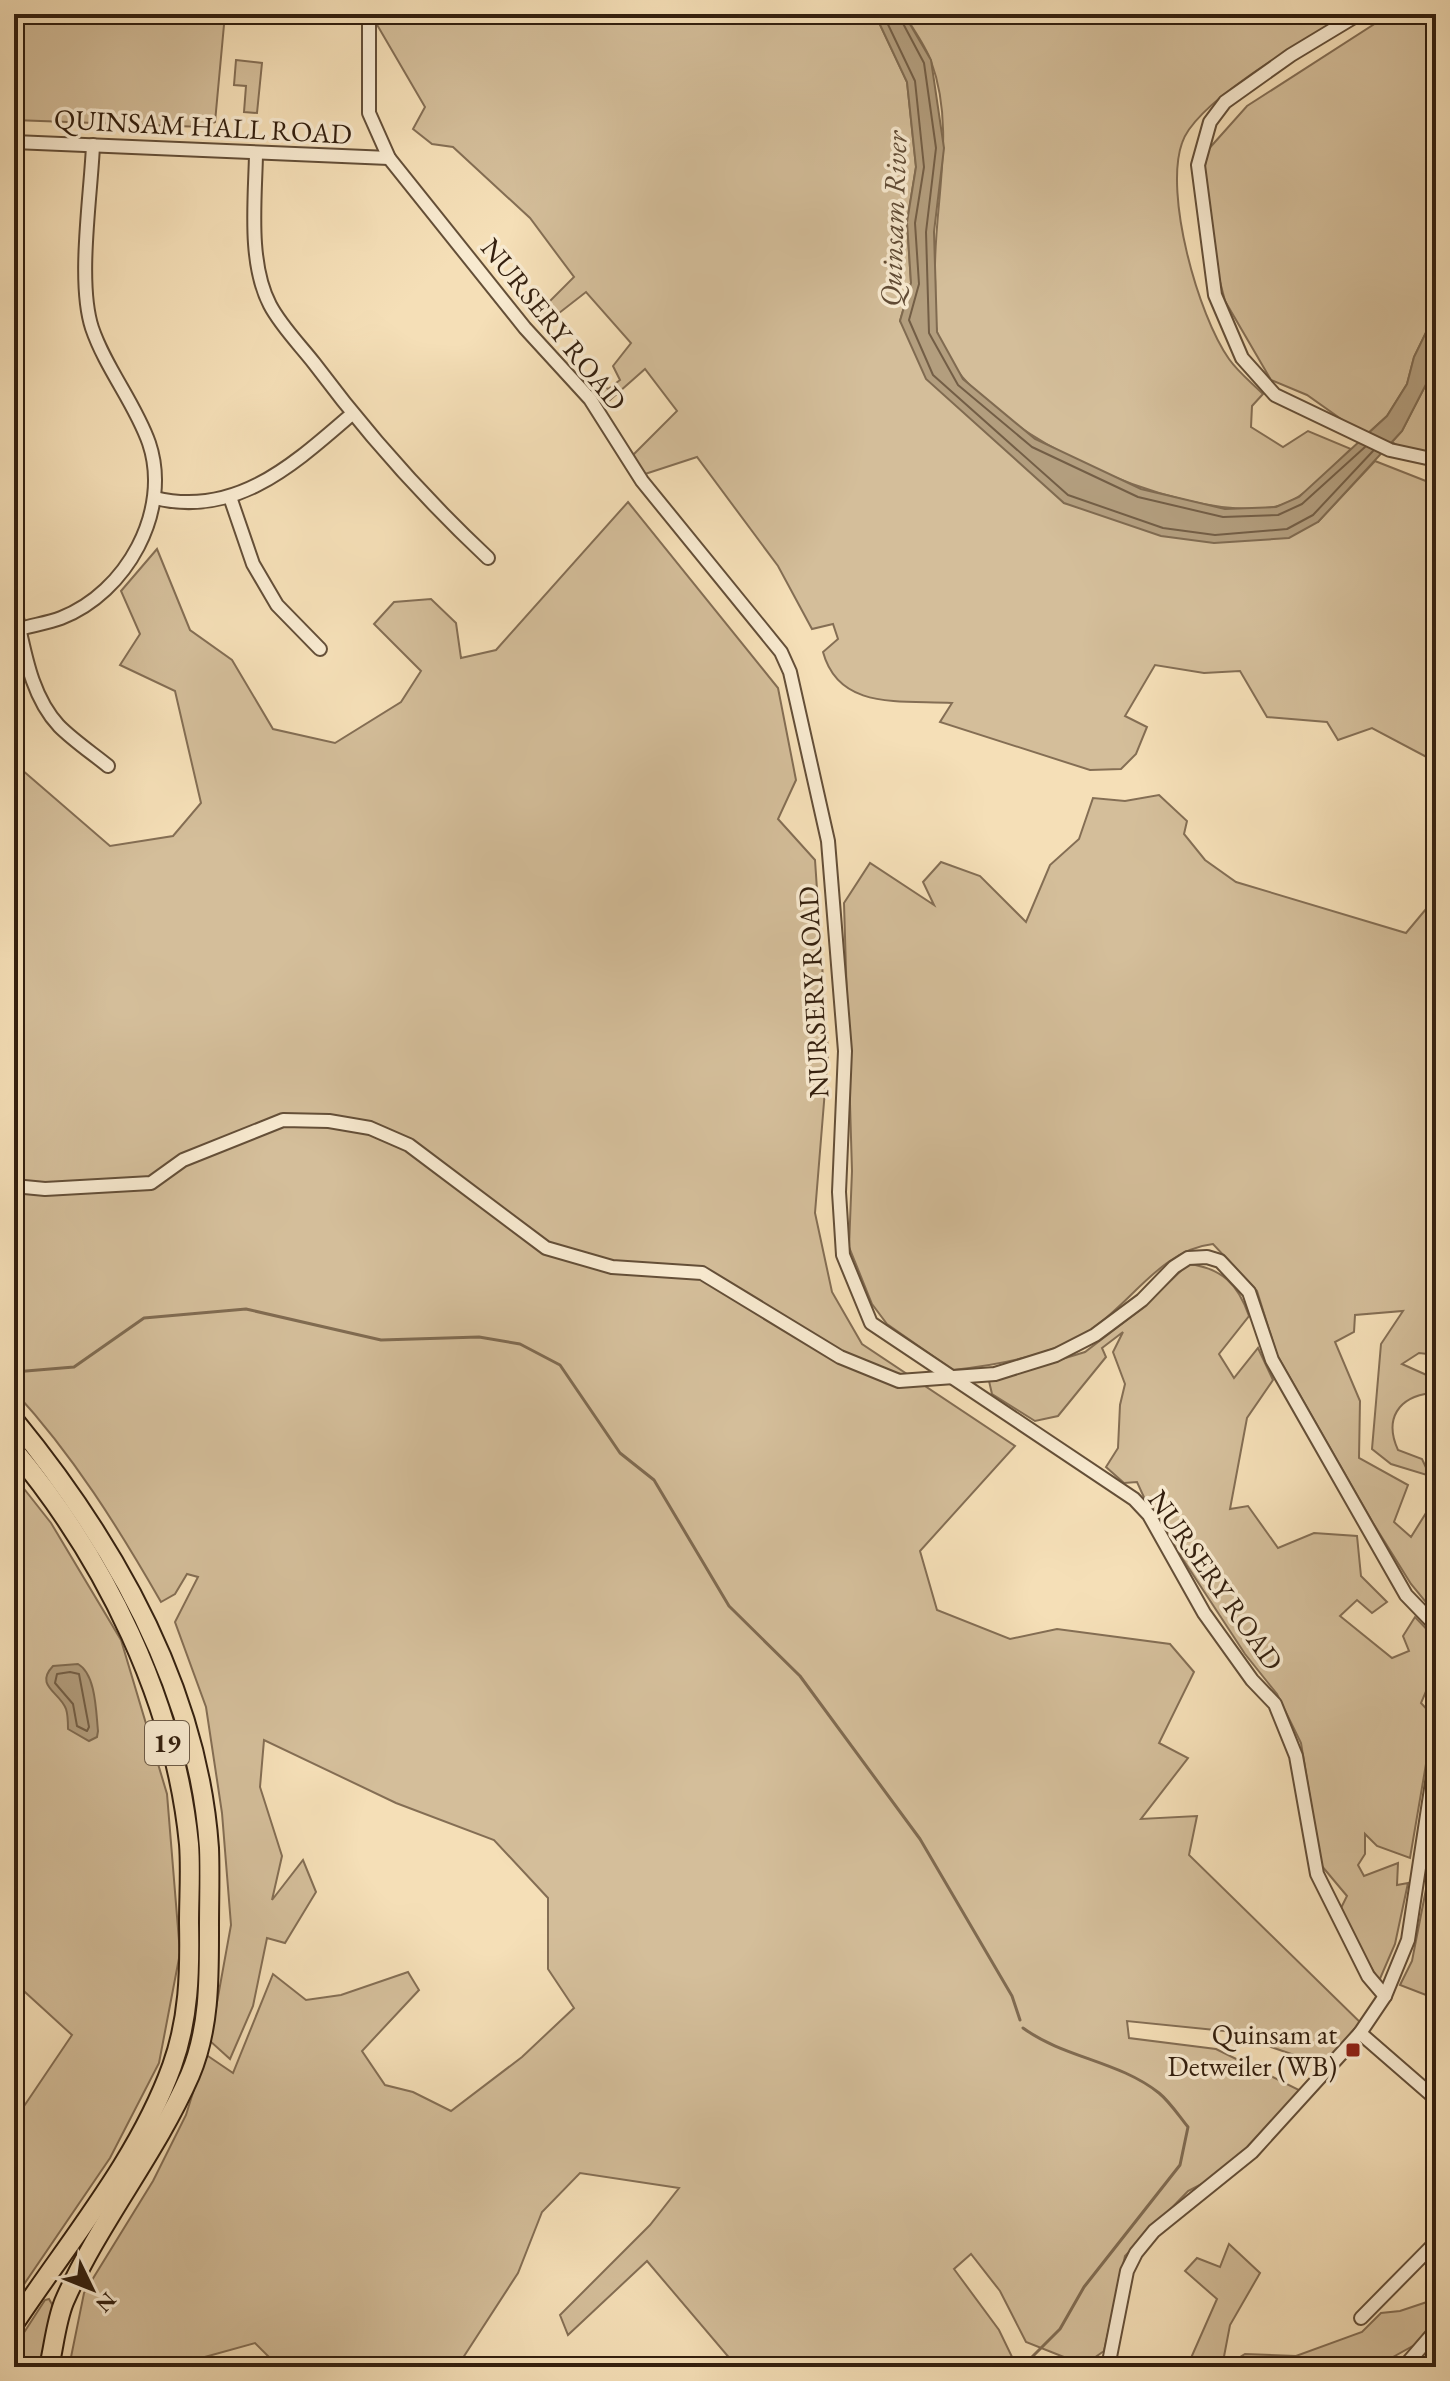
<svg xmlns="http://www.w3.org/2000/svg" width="1450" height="2381" font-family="'EB Garamond',serif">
	<rect width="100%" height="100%" fill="#f5dfb7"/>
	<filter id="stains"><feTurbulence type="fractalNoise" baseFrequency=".0025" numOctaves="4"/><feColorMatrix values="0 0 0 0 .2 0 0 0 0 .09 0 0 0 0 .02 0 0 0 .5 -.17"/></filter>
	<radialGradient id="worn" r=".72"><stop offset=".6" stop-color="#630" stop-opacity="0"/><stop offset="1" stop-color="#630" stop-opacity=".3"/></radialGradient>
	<g fill="#d4be9a" stroke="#846e54" stroke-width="2">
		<polygon points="14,14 225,14 215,122 203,127 14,120"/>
		<path d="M376,14H875L907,82L916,167L907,222L911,283L900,321L1064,503L1318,522L1375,461L1436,485V762L1372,728L1338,740L1327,722L1267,717L1240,671L1204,673L1155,665L1125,716L1147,727L1136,754L1121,769L1090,770L940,722L952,703C902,700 839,711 823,652L838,639L833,624L812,629L778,566L697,457L642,475L632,456L677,411L645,369L602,407L591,392L599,383L608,389L620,380L613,366L631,343L586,292L545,324L536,315L574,277L530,218L453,147L432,144L413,129L425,107L376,23Z"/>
		<path d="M904,14H1349C1310,37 1196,100 1182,143C1164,194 1198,315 1229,359C1238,372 1252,383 1263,394L1252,406L1251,427L1283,447L1308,431L1351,449C1329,469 1304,502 1274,507C1180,523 965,430 937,332C933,316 936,294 935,278C933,206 957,131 931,61C925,45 913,29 904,14Z"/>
		<polygon points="1390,14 1436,14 1436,312 1414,357 1407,384 1387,416 1365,436 1307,395 1271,380 1225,301 1202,212 1206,152 1247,106"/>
		<polygon points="236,60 262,63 257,113 244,112 246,86 234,85"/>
		<polygon points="1436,365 1436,469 1392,442 1402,431"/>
		<path d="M628,502L778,688L796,780L778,819L815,860L828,1053L815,1213L832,1292L862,1344L1015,1446L920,1551L937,1610L1010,1639L1057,1629L1170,1644L1194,1672L1159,1743L1188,1758L1141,1819L1197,1816L1189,1855L1366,2028L1329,2067L1225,2031L1127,2021L1129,2038L1216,2049L1305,2093L1248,2160L1188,2191L1125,2256L1104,2351L1084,2365L1026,2342L1000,2291L971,2254L954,2269L999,2330L1013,2359L1034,2367H737L647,2261L568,2335L560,2315L650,2225L679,2188L580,2173L542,2212L518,2273L457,2367H279L255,2343L194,2360L182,2367H69L84,2293L153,2181L186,2115L205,2054L233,2073L273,1974L306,2000L341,1995L408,1972L419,1990L362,2051L385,2085L413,2092L451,2111L522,2057L574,2008L548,1969V1898L494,1840L396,1803L264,1740L260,1787L282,1856L272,1900L303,1860L316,1892L285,1943L267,1938L253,2006L230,2059L210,2041L231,1925L222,1813L206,1707L175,1622L198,1577L187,1574L175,1594L161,1602C118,1527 73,1455 14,1391V763L110,846L173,836L201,803L175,691L120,665L140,634L121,591L157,549L190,630L232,660L273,729L335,743L401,702L421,671L374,624L394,602L431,599L456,623L461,658L496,650Z"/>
		<path d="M1159,795L1187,821L1184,834L1205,860L1236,882L1406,933L1436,897V1306L1430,1312L1436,1315V1355L1419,1353L1402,1364L1431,1377V1393C1398,1397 1384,1419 1398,1450L1422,1459L1430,1476L1391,1464L1372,1449L1381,1344L1403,1311L1355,1315L1354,1332L1335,1342L1360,1401L1359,1458L1408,1485L1394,1522L1411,1537L1436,1497V1594L1429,1606L1411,1584L1373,1523L1277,1355L1257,1291L1213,1244C1160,1250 1132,1303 1089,1331C1050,1356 998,1365 953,1370L887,1324L872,1304L849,1247L852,1171L844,903L870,863L934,905L923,882L941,862L980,876L1026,922L1050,865L1079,839L1093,798L1125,801Z"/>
		<path d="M1188,1264C1222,1268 1238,1284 1249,1316L1219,1354L1234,1378L1258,1348L1273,1380L1247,1418L1230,1509L1248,1506L1278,1548L1314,1533L1357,1536L1361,1576L1387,1602L1372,1613L1357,1600L1340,1616L1392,1658L1409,1651L1403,1636L1415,1617L1436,1639V1668L1421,1703L1434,1717L1410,1858L1377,1846L1365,1834V1854L1358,1865L1364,1876L1398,1863L1397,1885L1408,1883L1395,1944L1379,1981L1339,1912L1347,1896L1321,1865L1301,1743L1277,1694L1245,1654L1148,1506L1137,1482L1124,1483L1106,1467L1118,1448L1120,1405L1125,1384L1113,1352L1123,1332L1102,1348L1106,1357L1058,1416L1035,1421L992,1394L989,1381L1085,1352L1141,1309Z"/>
		<polygon points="14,1476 51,1523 121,1640 167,1794 180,1953 159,2063 110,2158 14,2299 14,2121 72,2035 14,1982"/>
		<polygon points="1436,1838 1436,1981 1426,1995 1400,1985 1412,1961"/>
		<polygon points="1229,2244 1260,2273 1230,2325 1222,2367 1187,2367 1217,2299 1185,2271 1197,2258 1220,2267"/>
		<polygon points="49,2299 53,2306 40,2367 14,2367 14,2348 45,2300"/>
		<polygon points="1436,2299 1436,2333 1375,2367 1224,2367 1245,2354 1296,2356 1362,2332 1381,2313 1400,2311"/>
	</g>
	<g fill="#b39e7e" stroke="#806b51" stroke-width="2">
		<polygon points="875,14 904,14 931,60 944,148 934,232 937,332 963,379 1035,439 1141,489 1225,509 1276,507 1299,497 1387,416 1407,384 1414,357 1436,312 1436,365 1402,431 1318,522 1289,538 1214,543 1161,536 1064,503 926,379 900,321 911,283 907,222 916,167 907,82"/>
		<path d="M78,1664C96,1674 96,1712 98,1731L97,1737L89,1741L68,1729C68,1723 68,1715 66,1709C60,1692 34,1686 53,1666Z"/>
	</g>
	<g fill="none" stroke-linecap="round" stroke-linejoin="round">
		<g stroke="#735e46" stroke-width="2">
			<polyline points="883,14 915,81 924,167 915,223 919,284 909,320 933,375 1068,495 1163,528 1215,535 1287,529 1313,515 1373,451"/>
			<polyline points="898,14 924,63 936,148 926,232 929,333 958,385 1032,447 1138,497 1223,517 1278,515 1302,504 1365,447"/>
			<polygon points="70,1672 79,1674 89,1727 87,1731 77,1726 73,1704 55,1683 57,1674"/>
		</g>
		<g stroke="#806b51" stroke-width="3">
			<polyline points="14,1372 74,1367 144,1318 246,1309 381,1340 479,1337 520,1344 560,1365 620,1453 654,1480 729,1606 800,1676 920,1839 1012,1996 1020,2020"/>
			<path d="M1022,2367L1060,2329L1084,2287L1180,2165L1188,2127C1179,2116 1170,2102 1159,2093C1119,2061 1064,2058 1023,2028"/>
		</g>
		<defs>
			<g id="minor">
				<polyline points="369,14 369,113 389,158 525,328 590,399 642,481 781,652 790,672 828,841 845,1051 839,1192 843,1255 871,1323 1134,1499 1149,1515 1204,1613 1252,1680 1275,1704 1296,1756 1317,1874 1368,1976 1385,1996"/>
				<polyline points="1359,14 1291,55 1225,102 1210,122 1198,165 1215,295 1242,358 1275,395 1390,450 1436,460"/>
				<polyline points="14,142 389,158"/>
				<path d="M256,155C255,201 248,263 270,305C281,326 300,345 314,363C367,434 424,498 488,558"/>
				<polyline points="230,497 253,564 277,605 320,649"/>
				<path d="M155,498C237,518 295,463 352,414"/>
				<path d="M14,605C24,646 29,694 59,726C74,741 92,753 108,766"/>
				<path d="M20,629C33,625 48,623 61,618C126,593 172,511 149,443C135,403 106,369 92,328C77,282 91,195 93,145"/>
				<polyline points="14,1186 45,1189 151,1183 183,1160 283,1120 329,1121 370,1128 409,1145 546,1248 612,1267 702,1273 840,1357 899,1381 995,1374 1056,1355 1095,1335 1142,1300 1174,1267 1188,1258 1207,1257 1220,1261 1249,1292 1272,1360 1406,1595 1436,1626"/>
				<polyline points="1360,2033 1436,2099"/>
				<polyline points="1361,2318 1436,2242"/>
				<polyline points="1108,2367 1127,2271 1136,2253 1154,2231 1252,2152 1360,2033 1385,1996 1408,1940 1436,1756"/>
				<polyline points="1404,2367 1436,2330"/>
			</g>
			<g id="highway">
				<path d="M14,1420C113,1541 198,1688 209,1848C210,1874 209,1900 209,1926C209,1976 210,2028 190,2075C155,2155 98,2223 64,2302C56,2322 54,2346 49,2367"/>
				<path d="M14,1450C105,1559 175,1701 189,1844C191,1870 189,1897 189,1923C190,1972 189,2019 172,2066C138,2160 69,2241 14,2324"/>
			</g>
		</defs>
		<use href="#minor" stroke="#644f38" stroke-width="16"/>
		<use href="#highway" stroke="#331f0e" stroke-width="22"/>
		<use href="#minor" stroke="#f8ead0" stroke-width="12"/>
		<use href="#highway" stroke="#f5dfb7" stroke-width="18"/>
	</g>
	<rect fill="#8f2418" stroke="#f8ead0" stroke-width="3" x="1345" y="2042" width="16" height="16" rx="4"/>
	<g text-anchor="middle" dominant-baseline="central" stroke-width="7" stroke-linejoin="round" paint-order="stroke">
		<rect fill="#f8ead0" stroke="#6e5c48" stroke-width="2" x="145" y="1721" width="44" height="44" rx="6"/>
		<g font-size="26" font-weight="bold" fill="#331f0e">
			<text x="167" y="1743">19</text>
		</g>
		<g font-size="28" fill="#331f0e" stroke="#f8ead0">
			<text transform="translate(203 126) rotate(3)">QUINSAM HALL ROAD</text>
			<text transform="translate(554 324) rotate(51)">NURSERY ROAD</text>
			<text transform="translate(813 992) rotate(-93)">NURSERY ROAD</text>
			<text transform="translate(1216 1580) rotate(55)">NURSERY ROAD</text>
		</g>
		<g font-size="28" fill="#331f0e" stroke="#f8ead0" text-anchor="end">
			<text x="1337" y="2034">Quinsam at<tspan x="1337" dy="32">Detweiler (WB)</tspan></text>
		</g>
		<g font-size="30" font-style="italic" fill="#604b35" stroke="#f8ead0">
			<text transform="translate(893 219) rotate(-88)">Quinsam River</text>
		</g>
	</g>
	<rect width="1450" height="2381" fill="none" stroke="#f5dfb7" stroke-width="48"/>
	<rect x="16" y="16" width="1418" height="2349" fill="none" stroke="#331f0e" stroke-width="4"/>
	<rect x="24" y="24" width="1402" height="2333" fill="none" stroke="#331f0e" stroke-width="2"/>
	<g transform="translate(92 2289) rotate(133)" stroke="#f8ead0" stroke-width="6" paint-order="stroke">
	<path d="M0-6L14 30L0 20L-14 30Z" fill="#331f0e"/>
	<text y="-12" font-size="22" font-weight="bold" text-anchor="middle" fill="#331f0e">N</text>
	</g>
	<rect width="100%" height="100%" filter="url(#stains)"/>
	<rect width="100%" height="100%" fill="url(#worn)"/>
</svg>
